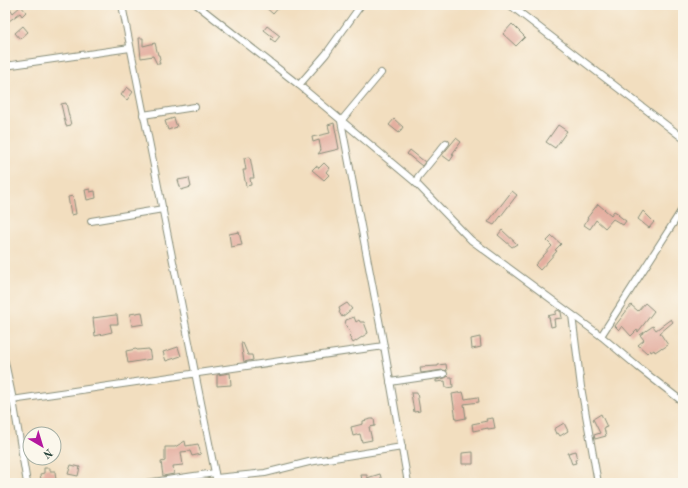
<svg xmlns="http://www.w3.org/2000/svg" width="688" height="488" font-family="'Old Standard TT',serif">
	<rect width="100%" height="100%" fill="#fbf7ec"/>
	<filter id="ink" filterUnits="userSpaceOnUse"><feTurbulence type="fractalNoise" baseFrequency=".025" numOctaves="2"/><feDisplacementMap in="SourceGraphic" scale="8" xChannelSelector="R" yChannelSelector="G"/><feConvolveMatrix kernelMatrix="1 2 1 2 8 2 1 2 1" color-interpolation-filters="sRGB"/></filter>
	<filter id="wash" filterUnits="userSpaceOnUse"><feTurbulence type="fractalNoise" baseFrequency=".012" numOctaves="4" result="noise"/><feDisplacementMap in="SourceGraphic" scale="16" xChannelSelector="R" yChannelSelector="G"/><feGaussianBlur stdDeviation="0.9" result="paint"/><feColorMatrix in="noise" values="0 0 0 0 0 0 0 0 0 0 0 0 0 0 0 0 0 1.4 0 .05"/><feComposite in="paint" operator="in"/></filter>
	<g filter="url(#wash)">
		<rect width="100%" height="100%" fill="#f2debf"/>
		<g id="blocks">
			<g fill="#e4afa0">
				<polygon points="5,5 8,5 13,13 21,6 26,12 22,16 20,13 9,21 5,15"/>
				<polygon points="263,5 281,5 273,14"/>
				<polygon points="512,24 525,37 516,46 503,34"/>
				<polygon points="23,26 28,32 20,39 15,33"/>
				<polygon points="267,26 280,36 275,42 271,39 273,37 264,30"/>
				<polygon points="139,38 143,38 143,46 155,43 158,55 159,55 160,59 159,60 160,64 157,64 153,56 141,58"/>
				<polygon points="127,87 133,92 127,100 121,95"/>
				<polygon points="66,103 71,125 66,126 61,104"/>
				<polygon points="174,118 177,127 168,130 165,121"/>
				<polygon points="394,119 403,127 399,133 389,125"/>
				<polygon points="334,123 339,149 318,154 321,150 319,140 313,142 312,137 330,133 328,125"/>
				<polygon points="558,125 567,131 555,148 546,142"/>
				<polygon points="456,138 461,142 452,154 454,155 450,161 442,155"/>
				<polygon points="410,150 425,162 422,166 407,154"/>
				<polygon points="250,157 254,178 250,178 251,185 246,186 243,170 246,170 244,158"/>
				<polygon points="324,163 329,168 326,172 329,175 324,180 312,170 316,166 319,168"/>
				<polygon points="189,178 191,187 181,190 178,180"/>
				<polygon points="90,189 90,192 95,191 96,198 87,200 85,190"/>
				<polygon points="512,191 517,195 494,225 488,222"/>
				<polygon points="73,196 76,214 71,215 68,197"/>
				<polygon points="598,204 611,215 614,211 619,214 618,215 626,221 623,225 613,219 605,228 596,220 590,229 584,225 588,218 587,218"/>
				<polygon points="643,211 654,222 649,228 638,219"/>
				<polygon points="502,230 517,244 512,247 498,235"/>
				<polygon points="239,232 242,245 231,247 229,234"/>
				<polygon points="552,236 561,244 555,250 557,251 540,270 535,265 552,246 547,241"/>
				<polygon points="347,303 352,309 342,317 339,312 340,311 339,308"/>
				<polygon points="645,303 654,311 638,332 637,330 631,336 622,326 619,330 615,326 631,305 638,311"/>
				<polygon points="558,310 561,312 562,318 554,319 555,326 551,327 549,317 547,316 556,314 556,311"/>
				<polygon points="142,312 144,324 132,326 130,314"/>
				<polygon points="115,315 117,315 118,324 110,324 112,332 95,336 93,318"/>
				<polygon points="354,317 356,322 359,320 360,322 364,322 368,333 353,343 349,336 351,334 345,324 346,320"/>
				<polygon points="671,319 673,322 660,333 668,345 662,349 661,348 655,352 654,350 651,352 650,350 647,353 638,345 644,340 640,335 653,326 656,330"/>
				<polygon points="480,337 481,347 472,349 471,339"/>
				<polygon points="241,343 243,343 248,355 252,355 253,360 244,362"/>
				<polygon points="178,347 181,356 166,361 163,352"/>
				<polygon points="136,349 137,350 149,349 151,359 128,363 126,351"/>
				<polygon points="446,364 447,371 443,370 421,373 420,367 438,366 438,365"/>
				<polygon points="230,373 231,385 217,386 217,375"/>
				<polygon points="448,376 449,377 452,377 453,387 446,388 445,381 436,382 436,380 445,378"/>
				<polygon points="463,392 465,399 478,397 479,402 464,404 466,418 456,420 452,394"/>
				<polygon points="411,393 417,393 420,411 414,412"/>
				<polygon points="601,414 607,427 604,428 606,436 595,439 594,435 600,433 593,419"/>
				<polygon points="493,418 495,428 488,429 488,428 473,431 472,424 487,421 486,419"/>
				<polygon points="371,419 374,419 375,426 369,427 372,440 362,442 360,434 353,436 351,427 363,424 363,421"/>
				<polygon points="564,423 568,431 560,436 558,433 556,434 554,429"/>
				<polygon points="185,441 186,446 198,444 201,454 192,456 190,451 181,452 183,465 173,466 174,474 163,476 161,462 165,461 165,447 175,447"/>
				<polygon points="576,451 578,459 575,460 576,463 572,464 568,453"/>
				<polygon points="473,452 473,464 462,464 462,453"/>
				<polygon points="71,465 80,467 78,476 68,474"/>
				<polygon points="44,468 50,468 50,471 55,471 56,481 44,482 44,480 41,480 40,474 44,473"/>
				<polygon points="380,474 382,481 374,483 356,483 356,482 362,480 361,475 367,475 367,478"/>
			</g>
		</g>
	</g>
	<g filter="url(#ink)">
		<use href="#blocks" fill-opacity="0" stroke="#888e7a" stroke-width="1"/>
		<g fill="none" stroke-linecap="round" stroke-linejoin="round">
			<defs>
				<g id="minor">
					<polyline points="122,5 217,483"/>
					<polyline points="197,5 299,85 416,183 471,240 601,336 638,367 683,402"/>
					<polyline points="510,5 683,138"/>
					<polyline points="5,66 130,48"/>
					<polyline points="381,73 341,121 384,346 408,483"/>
					<polyline points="299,85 326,54 361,5"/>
					<polyline points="143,115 195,107"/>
					<polyline points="416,183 418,177 446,143"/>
					<polyline points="91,221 163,209"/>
					<polyline points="572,315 581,387 598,483"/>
					<polyline points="601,336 683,208"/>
					<polyline points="5,362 13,400 27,483"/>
					<polyline points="390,382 444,374"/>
					<polyline points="5,401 384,346"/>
					<polyline points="216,478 265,473 309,462 402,447"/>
					<polyline points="146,483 215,473"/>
				</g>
			</defs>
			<use href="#minor" stroke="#888e7a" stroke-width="8"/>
			<use href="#minor" stroke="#fff" stroke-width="6"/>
		</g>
	</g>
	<rect width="688" height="488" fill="none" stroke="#fbf7ec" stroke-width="20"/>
	<g transform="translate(42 446) rotate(142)"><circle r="19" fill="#fbf7ec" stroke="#a3ada2"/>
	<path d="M0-3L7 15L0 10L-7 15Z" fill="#b5179e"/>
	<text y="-6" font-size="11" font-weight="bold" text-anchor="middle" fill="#1f3d34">N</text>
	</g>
</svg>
